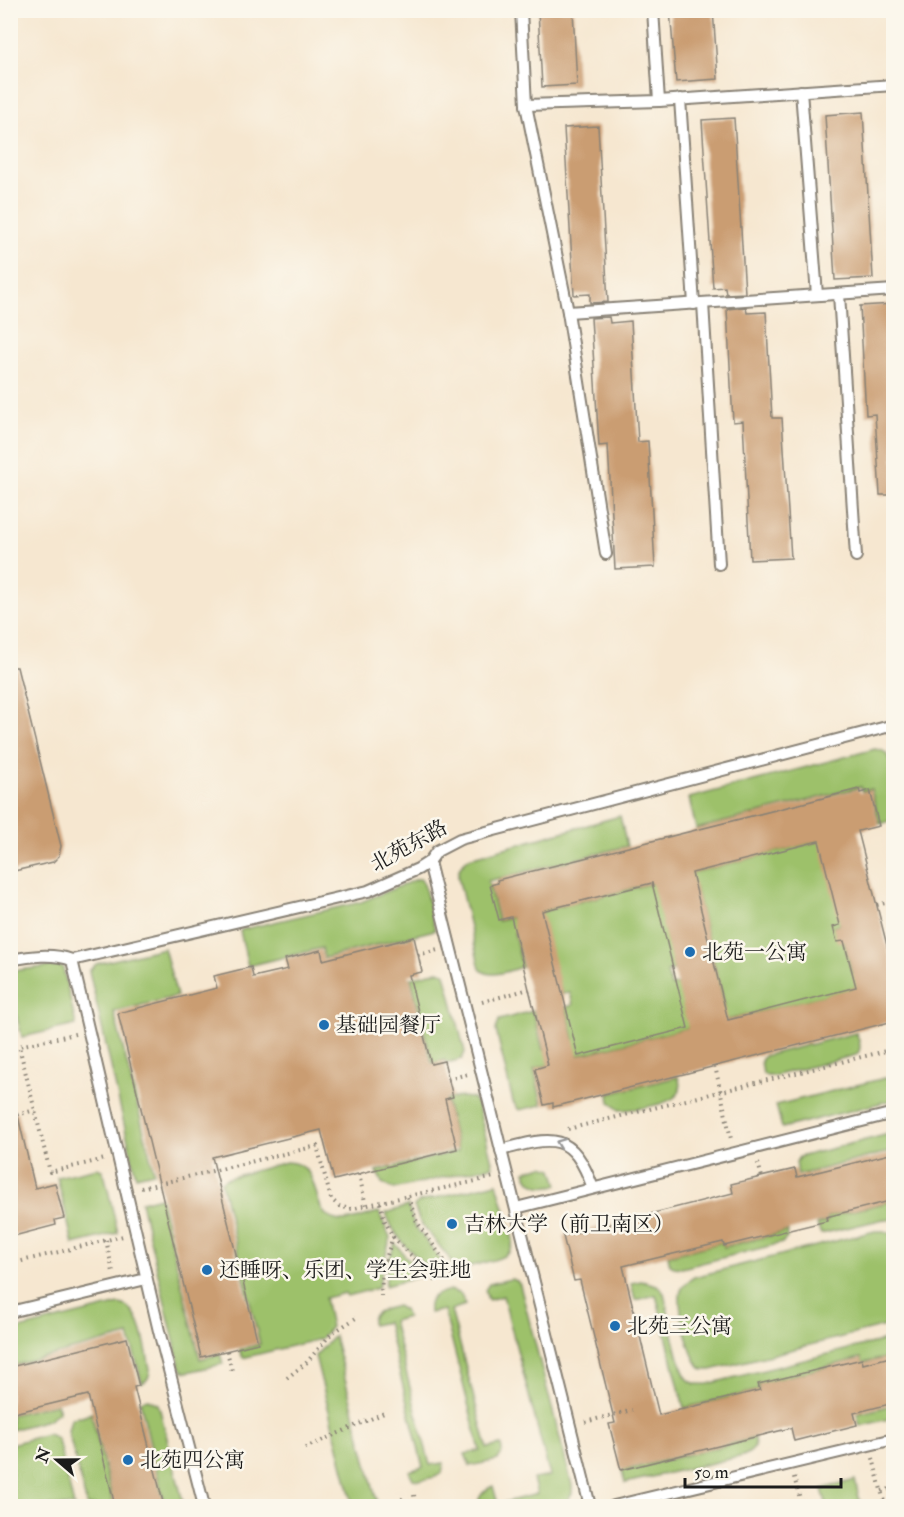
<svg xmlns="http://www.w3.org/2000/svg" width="904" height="1517" font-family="'IM FELL Double Pica','Noto Serif SC',serif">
	<rect width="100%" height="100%" fill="#fbf7ec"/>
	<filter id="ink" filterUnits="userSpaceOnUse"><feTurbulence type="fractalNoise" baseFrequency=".0167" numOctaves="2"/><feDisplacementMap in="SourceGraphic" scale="12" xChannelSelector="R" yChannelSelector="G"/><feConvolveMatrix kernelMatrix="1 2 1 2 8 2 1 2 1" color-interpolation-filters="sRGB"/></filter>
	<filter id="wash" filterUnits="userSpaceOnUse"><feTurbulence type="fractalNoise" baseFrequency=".008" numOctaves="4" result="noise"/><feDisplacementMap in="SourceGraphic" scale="24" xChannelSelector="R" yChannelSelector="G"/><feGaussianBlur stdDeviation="1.35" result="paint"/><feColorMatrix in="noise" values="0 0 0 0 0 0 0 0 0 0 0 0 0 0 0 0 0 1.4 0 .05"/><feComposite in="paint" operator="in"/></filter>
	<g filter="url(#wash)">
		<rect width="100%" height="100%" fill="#f6e7d0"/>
		<g fill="#9dc16b" stroke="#5c6e44" stroke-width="1.5">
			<path d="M875,749C880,750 884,750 887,755C897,769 894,803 893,820L880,824L871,789L862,791L861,787L696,829L689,798Z"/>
			<path d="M620,816L627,846L488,881L498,921L517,916L520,930L514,933L522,967C509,970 490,980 480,969L458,877C458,867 462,864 469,858Z"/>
			<polygon points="834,837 840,925 833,927 844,941 852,973 871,984 719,1022 725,1007 695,887 684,875"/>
			<polygon points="417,879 421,879 424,884 435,930 324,958 322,948 248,966 240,931 244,929 361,902"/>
			<polygon points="661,881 674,970 667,972 671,986 678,984 697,1026 564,1059 574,1040 566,1007 573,1005 570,993 563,994 528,915"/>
			<polygon points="164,948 177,996 114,1012 154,1172 136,1176 89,971 96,964"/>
			<polygon points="53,966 61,966 63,968 76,1025 22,1037 12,999 11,999 11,971"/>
			<polygon points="438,971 445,973 465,1052 462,1059 446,1063 445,1060 432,1063 411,978"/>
			<polygon points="533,1011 543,1050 550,1048 554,1063 534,1069 542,1105 519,1110 513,1102 496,1030 499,1020"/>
			<path d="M856,1033C859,1040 863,1049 856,1055L773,1076H767L763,1074L761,1061L764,1056Z"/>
			<polygon points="893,1076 893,1100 782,1128 776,1105"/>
			<path d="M678,1077C679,1082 682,1086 679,1092C673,1105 633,1110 619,1110L610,1102L609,1094Z"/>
			<polygon points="459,1097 473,1098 478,1106 493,1166 394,1189 382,1183 377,1171 458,1151 446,1100"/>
			<polygon points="893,1133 893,1151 798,1175 796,1162 799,1157"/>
			<path d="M286,1162C329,1163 304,1220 342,1221C353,1221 367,1215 379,1212L390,1238L378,1288L347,1296L345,1293L325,1298L331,1327L320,1339L243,1358L239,1350L260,1344L221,1182L225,1179Z"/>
			<path d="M543,1166L553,1169L558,1185C542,1188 530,1188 525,1171Z"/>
			<polygon points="97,1168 102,1170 105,1177 118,1233 73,1244 57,1177"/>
			<path d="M497,1183L513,1240C512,1246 512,1251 507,1254C497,1262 467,1266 454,1270L450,1259L420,1222L414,1206L419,1202Z"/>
			<polygon points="160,1197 200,1359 220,1354 223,1364 188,1372 183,1371 180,1366 141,1202"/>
			<polygon points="893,1201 893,1220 884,1219 825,1233 821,1234 817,1225 828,1221 827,1217"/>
			<path d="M408,1206L414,1225L443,1263L446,1271L434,1273C415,1255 394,1239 386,1213Z"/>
			<polygon points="788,1231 787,1238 782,1243 682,1268 674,1267 670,1265 668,1256 723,1242 724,1247"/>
			<path d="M875,1231H884L893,1235V1324L711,1370H704C690,1364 679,1311 680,1295C681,1286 687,1282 694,1277Z"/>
			<polygon points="395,1243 405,1256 427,1275 385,1286 388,1263"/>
			<path d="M511,1279L517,1281L520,1285L572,1485V1493L564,1506H478C478,1496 484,1490 493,1486L498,1504L537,1494L533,1479L550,1476L503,1296L488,1300L485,1290L489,1284Z"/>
			<path d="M641,1281L657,1285L664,1293C668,1309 678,1368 687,1378C692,1385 700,1385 708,1384L893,1338V1356L863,1363L861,1358L758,1384L759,1390L684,1408L656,1295L635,1300L631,1283Z"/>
			<path d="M450,1290L461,1294L465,1305L451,1310L487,1448L501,1445L502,1451L498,1460L470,1466L465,1454L480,1450L444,1310L429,1313C427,1296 436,1294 450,1290Z"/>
			<path d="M119,1304C142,1306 146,1350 150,1369C150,1375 148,1381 142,1383L129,1335L11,1366V1331Z"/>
			<path d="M397,1306L404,1310L407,1317L393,1321L430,1465L444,1463L442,1473C435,1478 422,1481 413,1479L409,1471L423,1467L387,1322L372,1325C370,1310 385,1310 397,1306Z"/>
			<polygon points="334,1336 378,1506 353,1506 315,1356"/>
			<polygon points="148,1399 158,1404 160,1410 184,1506 165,1506 140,1401"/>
			<polygon points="57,1404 59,1412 48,1420 11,1430 11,1415"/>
			<polygon points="893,1405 893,1418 860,1426 857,1414"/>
			<polygon points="91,1413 114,1506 87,1506 68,1431 71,1419"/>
			<polygon points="47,1434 53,1436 58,1440 74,1506 11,1506 11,1444"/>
			<path d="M755,1438C756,1448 752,1452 743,1456L625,1483L622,1471Z"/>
			<polygon points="855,1480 861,1506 827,1506 822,1489"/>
		</g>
		<g id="blocks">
			<g fill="#ca9d72" fill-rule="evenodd">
				<polygon points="538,10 573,10 577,85 542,87"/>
				<polygon points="670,10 713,10 718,79 676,82"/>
				<polygon points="863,112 873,278 835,280 825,115"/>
				<polygon points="734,118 745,293 726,294 725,287 713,288 702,120"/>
				<polygon points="598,126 608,302 590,303 590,294 574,295 564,128"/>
				<polygon points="894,304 894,495 880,495 875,414 866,415 860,306"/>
				<polygon points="746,307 747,313 766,312 772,418 782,418 791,558 750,560 743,421 733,422 727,309"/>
				<polygon points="609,317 610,323 631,321 638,442 648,441 655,567 615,569 608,445 599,446 591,318"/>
				<polygon points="10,667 17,667 61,846 59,856 53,862 10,872"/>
				<path d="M859,789L860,793L870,790L879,826L858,831L894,973V1021L553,1107V1103L544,1105L535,1069L548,1065L511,917L499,920L490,885L498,883L497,880ZM819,841L840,925L833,927L837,942L844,941L856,987L728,1020L692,873ZM652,883L688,1028L578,1056L542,911Z"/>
				<polygon points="414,937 422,972 409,975 431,1064 444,1061 453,1097 445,1099 457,1149 334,1180 321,1130 212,1157 258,1343 201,1357 118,1013 217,988 214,976 251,967 253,977 288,969 285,959 321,950 323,960"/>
				<polygon points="17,1112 35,1188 55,1183 64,1218 55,1220 56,1225 10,1237 10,1113"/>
				<polygon points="894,1153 894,1200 826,1217 827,1221 724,1246 723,1242 623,1266 659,1415 760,1390 758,1384 862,1359 863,1364 894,1356 894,1403 854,1413 857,1425 794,1441 791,1428 621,1470 609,1424 615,1423 580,1280 574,1281 563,1236 733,1193 731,1184 795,1169 797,1177"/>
				<polygon points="127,1338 139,1386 134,1387 164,1506 115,1506 88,1395 10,1414 10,1367"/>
			</g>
		</g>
	</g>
	<g filter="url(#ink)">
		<use href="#blocks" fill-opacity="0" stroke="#898276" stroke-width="1.5"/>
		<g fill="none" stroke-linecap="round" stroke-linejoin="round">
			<defs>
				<g id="lane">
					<polyline points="521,10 526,105 568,312 606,554"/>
					<polyline points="653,10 659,101"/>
					<polyline points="801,91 817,295"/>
					<polyline points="680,99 694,304"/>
					<polyline points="526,105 659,101 894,85"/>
					<polyline points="839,294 856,556"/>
					<polyline points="703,303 719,564"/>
					<polyline points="568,312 894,290"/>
					<polyline points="429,862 590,1506"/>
					<path d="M10,960C31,956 52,953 72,960L368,891L418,869L429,862L437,851L460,839L894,725"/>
					<polyline points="72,960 159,1331 204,1506"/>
					<path d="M501,1150C554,1136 572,1131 593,1188"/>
					<polyline points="516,1208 894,1113"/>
					<polyline points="10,1312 146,1279"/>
					<polyline points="614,1506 894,1439"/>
				</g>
			</defs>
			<use href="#lane" stroke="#898276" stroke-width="14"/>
			<g stroke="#898276" stroke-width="4" stroke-dasharray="1.5 4.5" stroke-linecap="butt">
				<polyline points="877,905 894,901"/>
				<polyline points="418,955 438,950"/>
				<polyline points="482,1002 529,989"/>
				<polyline points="75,1034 19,1046 50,1172 105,1159"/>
				<polyline points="715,1066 731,1139"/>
				<polyline points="448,1079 468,1074"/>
				<polyline points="17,1115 35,1110"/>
				<polyline points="568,1129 894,1049"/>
				<polyline points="758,1163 762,1177"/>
				<polyline points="359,1174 366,1206"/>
				<polyline points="141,1188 317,1146 331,1199 339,1206 350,1209 494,1177"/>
				<polyline points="408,1197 417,1222 446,1263 453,1279"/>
				<path d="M380,1203L385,1221L393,1237C386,1257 381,1275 381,1296"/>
				<polyline points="393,1237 438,1283"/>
				<polyline points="106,1240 113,1272"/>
				<polyline points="10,1264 123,1236"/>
				<polyline points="227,1351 232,1371"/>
				<polyline points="287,1378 306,1363 331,1334 359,1316"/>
				<polyline points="585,1422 632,1410"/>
				<polyline points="305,1448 384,1413"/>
				<polyline points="873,1458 885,1506"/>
				<polyline points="794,1477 802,1506"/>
				<polyline points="882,1491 894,1488"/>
				<polyline points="414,1495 416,1506"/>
				<polyline points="705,1499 715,1506"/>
				<polyline points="392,1506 405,1497"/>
			</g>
			<use href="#lane" stroke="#fff" stroke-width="10"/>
		</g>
		<defs><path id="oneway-chevron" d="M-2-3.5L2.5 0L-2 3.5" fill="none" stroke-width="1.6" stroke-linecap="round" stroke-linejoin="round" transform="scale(1.5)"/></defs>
		<use stroke="#999" href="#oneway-chevron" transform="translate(560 1143) rotate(-159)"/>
	</g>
	<g fill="#1f6fb2" stroke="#fbf7ec" stroke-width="2">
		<circle cx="690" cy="952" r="6"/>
		<circle cx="324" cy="1025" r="6"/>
		<circle cx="452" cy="1224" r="6"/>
		<circle cx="207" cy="1270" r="6"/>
		<circle cx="615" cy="1326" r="6"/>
		<circle cx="128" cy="1460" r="6"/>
	</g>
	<g text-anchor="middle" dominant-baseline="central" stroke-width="5" stroke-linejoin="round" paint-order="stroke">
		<g font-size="21" fill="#1c1c1c" stroke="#fbf7ec">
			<text transform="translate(409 846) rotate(-29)">北苑东路</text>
		</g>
		<g font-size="21" fill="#1c1c1c" stroke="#fbf7ec" text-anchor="start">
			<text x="702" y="952">北苑一公寓</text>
			<text x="336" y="1025">基础园餐厅</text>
			<text x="464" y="1224">吉林大学（前卫南区）</text>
			<text x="219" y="1270">还睡呀、乐团、学生会驻地</text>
			<text x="627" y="1326">北苑三公寓</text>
			<text x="140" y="1460">北苑四公寓</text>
		</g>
	</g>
	<rect width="904" height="1517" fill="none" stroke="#fbf7ec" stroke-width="36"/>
	<g transform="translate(57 1460) rotate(290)" stroke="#fbf7ec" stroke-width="4.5" paint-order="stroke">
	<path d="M0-4.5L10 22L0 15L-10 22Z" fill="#1c1c1c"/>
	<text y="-9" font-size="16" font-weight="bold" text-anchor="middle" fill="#1c1c1c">N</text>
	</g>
	<path d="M685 1478v9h156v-9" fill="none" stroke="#1c1c1c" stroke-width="3"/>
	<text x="694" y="1478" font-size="18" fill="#1c1c1c" stroke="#fbf7ec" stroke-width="4.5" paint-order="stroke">50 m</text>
</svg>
